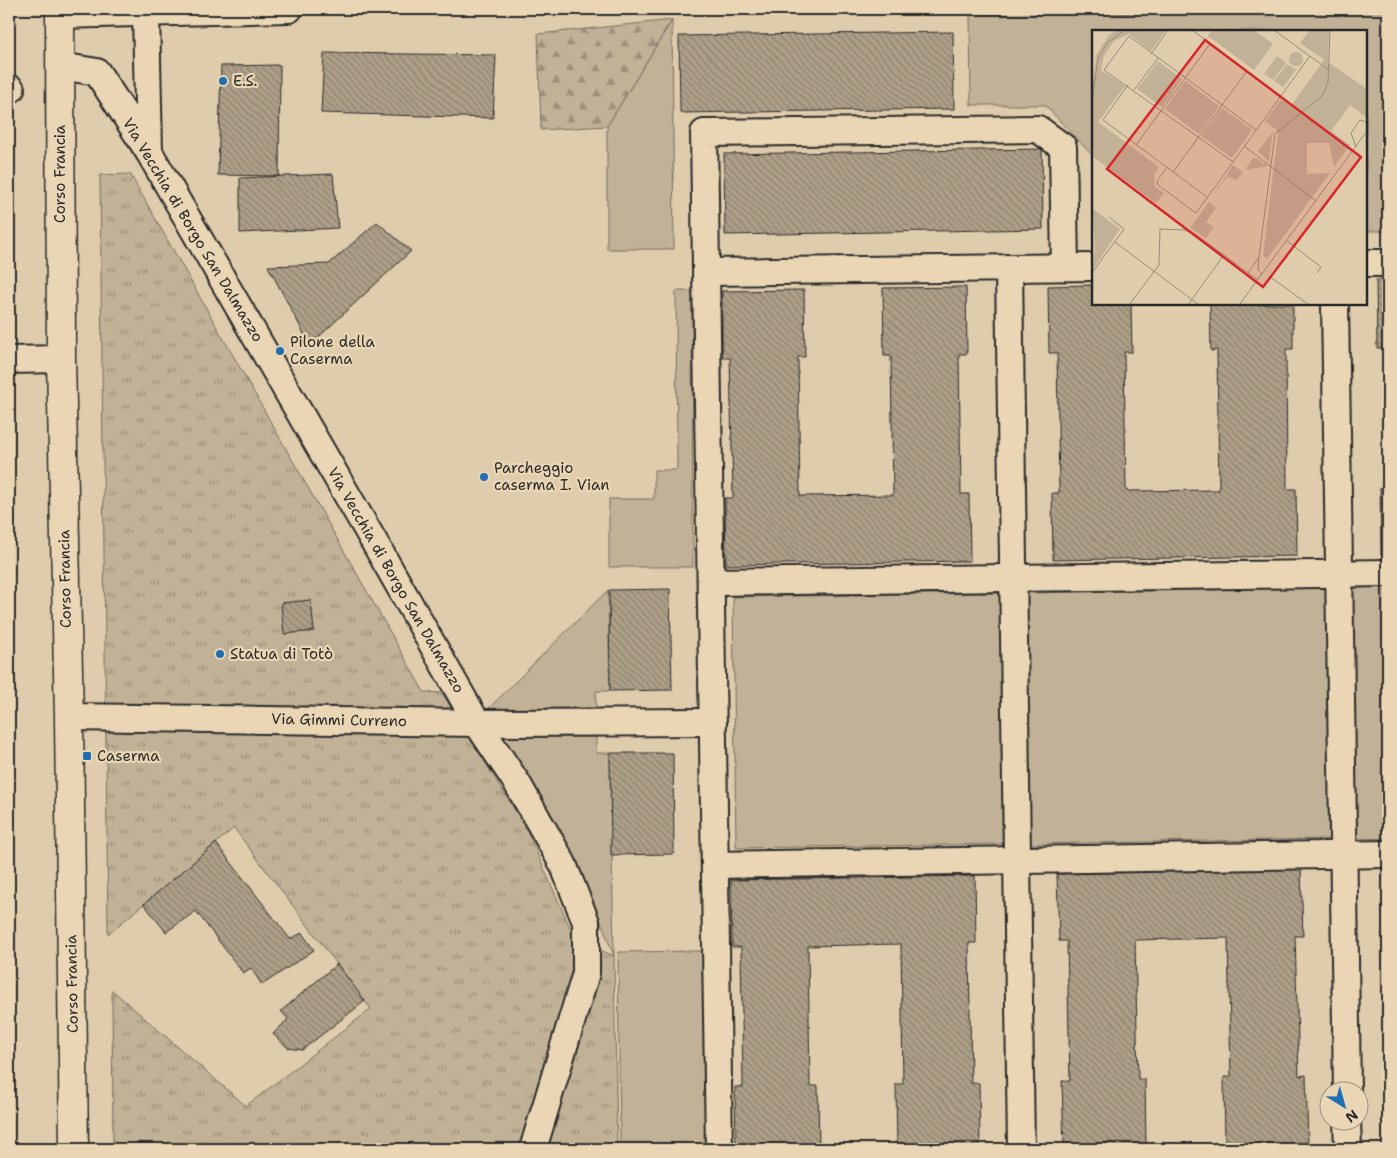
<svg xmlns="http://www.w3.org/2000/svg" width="1397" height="1158" font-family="'Shantell Sans',sans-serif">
	<defs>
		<pattern id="forest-firs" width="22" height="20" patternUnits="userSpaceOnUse" patternTransform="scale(1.25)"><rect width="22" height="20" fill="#c1b196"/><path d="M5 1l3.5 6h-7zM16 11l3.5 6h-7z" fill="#9d907b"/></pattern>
		<pattern id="park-tufts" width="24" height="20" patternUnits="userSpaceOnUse" patternTransform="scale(1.25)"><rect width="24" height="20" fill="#c1b196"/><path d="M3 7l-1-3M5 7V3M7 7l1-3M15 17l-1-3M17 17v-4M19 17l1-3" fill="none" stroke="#9d907b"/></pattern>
		<pattern id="building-back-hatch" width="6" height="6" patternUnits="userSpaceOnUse" patternTransform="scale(1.25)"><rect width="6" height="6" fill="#ad9f88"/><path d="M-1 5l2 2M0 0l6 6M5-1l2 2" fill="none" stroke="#8d826f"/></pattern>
	</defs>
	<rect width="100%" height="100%" fill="#dfccac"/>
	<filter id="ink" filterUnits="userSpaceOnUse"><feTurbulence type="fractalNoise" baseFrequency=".02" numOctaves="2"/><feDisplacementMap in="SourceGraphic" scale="10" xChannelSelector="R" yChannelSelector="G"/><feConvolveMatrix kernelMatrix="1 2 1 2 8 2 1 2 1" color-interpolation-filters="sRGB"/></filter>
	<g filter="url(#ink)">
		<g fill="#c1b196" stroke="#766e60">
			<polygon points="1388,10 1388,231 1366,231 1366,31 1093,31 1093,156 1045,105 971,105 970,15"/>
			<polygon points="672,20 674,249 607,249 607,126"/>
			<polygon points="676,291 692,291 693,567 609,567 609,499 654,499 654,470 677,470"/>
			<polygon points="1388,587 1388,838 1355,839 1352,588"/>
			<polygon points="1327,588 1330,839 1029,844 1025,593"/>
			<polygon points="608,590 610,691 596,691 596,708 488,709"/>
			<polygon points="1001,593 1004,844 736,848 733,597"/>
			<polygon points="503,737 596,737 596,753 610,753 614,956 591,895"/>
			<polygon points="703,951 705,1148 620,1149 618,952"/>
		</g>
		<polygon fill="url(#forest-firs)" stroke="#766e60" points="672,20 607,126 541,130 538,34"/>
		<polygon fill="url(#park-tufts)" stroke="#766e60" points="130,174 424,692 442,693 526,828 575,939 614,956 617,1149 113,1149 112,990 246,1106 371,1009 234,828 108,934 100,175"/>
		<g fill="url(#building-back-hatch)" stroke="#2b2b2b">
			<polygon points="953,32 954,109 680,113 679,36"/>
			<polygon points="324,53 496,55 493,118 321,113"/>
			<polygon points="280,65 279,176 218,175 221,66"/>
			<polygon points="1042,149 1043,229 725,235 724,154"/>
			<polygon points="333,174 338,228 240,233 240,178"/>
			<polygon points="377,222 411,251 310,345 268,266 329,264"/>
			<polygon points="1376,280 1388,280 1388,555 1381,555 1380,488 1387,487 1385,348 1377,348"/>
			<polygon points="1093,285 1093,304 1131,304 1132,352 1124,352 1126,491 1219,490 1217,350 1211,351 1210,304 1293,304 1293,349 1286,349 1287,489 1296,489 1297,556 1053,560 1052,493 1059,493 1057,353 1049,353 1048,286"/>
			<polygon points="966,287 967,354 959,354 961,494 969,494 970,561 726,565 725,498 733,498 730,358 722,358 722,291 804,290 805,357 798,357 800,496 893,495 891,356 884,356 883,288"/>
			<polygon points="670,589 672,690 610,691 609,590"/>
			<polygon points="311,600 314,631 284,634 281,603"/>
			<polygon points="610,753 673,753 674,854 611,855"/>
			<polygon points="216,843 290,939 302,933 314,950 262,985 251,968 243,973 196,911 166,932 144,904"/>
			<polygon points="1388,868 1388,936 1386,936 1385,869"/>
			<polygon points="1301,869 1303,936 1295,936 1299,1076 1306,1075 1308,1143 1225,1145 1224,1077 1231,1077 1228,938 1135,940 1138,1079 1145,1079 1146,1147 1064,1149 1062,1081 1070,1081 1067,941 1059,941 1057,874"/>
			<polygon points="975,876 976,943 969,943 971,1083 979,1083 980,1149 897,1149 896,1084 903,1084 901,944 808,946 810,1086 818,1086 819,1149 736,1149 735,1087 743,1087 741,947 732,947 731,880"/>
			<polygon points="337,964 365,1001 302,1050 288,1048 273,1034 288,1019 281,1011"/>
		</g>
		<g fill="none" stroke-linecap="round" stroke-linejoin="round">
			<defs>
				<g id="minor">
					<polyline points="146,13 149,152"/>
					<polyline points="60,15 289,9"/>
					<polyline points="60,66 97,72 149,152 380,552 477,723 517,783 563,864 586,922 586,973 533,1149"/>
					<polyline points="9,89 11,89"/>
					<polyline points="1366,263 1388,263"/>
					<polyline points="1009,268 1021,1149"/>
					<polyline points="707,272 1093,267"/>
					<polyline points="1335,304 1347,1090"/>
					<polyline points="9,360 61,359"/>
					<polyline points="711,582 1388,573"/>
					<polyline points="69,717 477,723 713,722"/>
					<polyline points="715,865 1388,854"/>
					<polyline points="1347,1120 1348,1149"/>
					<polyline points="719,1149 704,133 1038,129 1063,147 1065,267"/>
				</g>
				<polyline id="major" points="60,9 61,359 69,717 74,1149"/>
			</defs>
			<use href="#minor" stroke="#2b2b2b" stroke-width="30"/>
			<use href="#major" stroke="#2b2b2b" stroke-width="31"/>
			<use href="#minor" stroke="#ead6b4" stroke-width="26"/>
			<use href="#major" stroke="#ead6b4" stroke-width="28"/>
		</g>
	</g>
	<g fill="#1f6fb2" stroke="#ead6b4" stroke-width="2">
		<circle cx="223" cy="81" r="5"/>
		<circle cx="280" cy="351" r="5"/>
		<circle cx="484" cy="477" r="5"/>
		<circle cx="220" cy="654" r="5"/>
		<rect x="82" y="751" width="10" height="10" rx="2.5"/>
	</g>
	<g text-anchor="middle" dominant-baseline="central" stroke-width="4.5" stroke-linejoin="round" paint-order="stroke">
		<g font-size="15" fill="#2b2b2b" stroke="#ead6b4" text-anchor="start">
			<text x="233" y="81">E.S.</text>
			<text x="290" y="342">Pilone della<tspan x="290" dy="17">Caserma</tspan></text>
			<text x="494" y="468">Parcheggio<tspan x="494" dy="17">caserma I. Vian</tspan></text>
			<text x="230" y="654">Statua di Totò</text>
			<text x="97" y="756">Caserma</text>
		</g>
		<g font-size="15" fill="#2b2b2b" stroke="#ead6b4">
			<text transform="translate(60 174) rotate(-90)">Corso Francia</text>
			<text transform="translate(193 230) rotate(59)">Via Vecchia di Borgo San Dalmazzo</text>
			<text transform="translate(65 579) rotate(-91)">Corso Francia</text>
			<text transform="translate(396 580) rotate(60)">Via Vecchia di Borgo San Dalmazzo</text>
			<text transform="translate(339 720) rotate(1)">Via Gimmi Curreno</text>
			<text transform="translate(72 984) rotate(-91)">Corso Francia</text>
		</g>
	</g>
	<g transform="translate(1092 30)">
		<rect width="275" height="275" fill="#dfccac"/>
		<path d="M25,0H74L59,21L37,4L22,11L12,26L9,40L33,56L6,92L67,137L62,145L63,157L72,163L64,173L1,127L0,62L4,25L17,5ZM120,0H162L181,14L162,40L116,6ZM218,0H232L233,30L208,13ZM197 29a7 7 0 1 1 14 0a7 7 0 1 1-14 0ZM185,26L194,33L181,50L172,44ZM66,31L90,49L70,77L45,59ZM195,34L204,40L191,57L182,51ZM93,51L127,76L107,104L73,79ZM189,69L199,76L183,98L180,107L177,132L166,121L183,99L173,91ZM130,78L160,100L140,128L109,106ZM161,128H164L176,136L153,140ZM141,135L151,142L145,150L135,147L120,167ZM117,172L124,178L114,192L98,198Z" fill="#c1b196"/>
		<path d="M114,192L122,197L114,208L98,198Z" fill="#c1b196"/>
		<path d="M232,0H237L236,32L275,59V88L258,75L239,101L258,115L242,137L237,113H215V144L238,143L175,229L171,226L186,104L183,98L232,30ZM1,179L28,199L0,241L3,220Z" fill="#c1b196"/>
		<path fill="none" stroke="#978c78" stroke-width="1" d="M100,0L189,66M182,0L237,40M59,24L76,0M36,55L11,90L115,167M42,60L66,28M0,70L6,29L15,13L33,0M44,115L118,14M152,116L224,171M264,117L259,103L268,90L275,92M141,132L12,40L37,6L164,100M75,137L65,151L66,155L104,183L218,26M81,142L155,41M195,211L229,237L225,243M23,212L107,275M0,243L32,199L17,187M156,243L167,227M170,244L166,240L167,227L183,104L230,66L236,53L238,0M177,246L217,275M37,275L67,235L68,199L92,200L103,204L166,250M96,275L131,226M147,275L275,101"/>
		<path fill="#d62828" fill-opacity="0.15" stroke="#d62828" stroke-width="2.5" d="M113,10L269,127L171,257L15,139Z"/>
		<rect width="275" height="275" fill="none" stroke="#2b2b2b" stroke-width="2.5"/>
	</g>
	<rect width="1397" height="1158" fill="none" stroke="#ead6b4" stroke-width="30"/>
	<rect x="15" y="15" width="1367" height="1128" fill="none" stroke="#2b2b2b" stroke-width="2" filter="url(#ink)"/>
	<g transform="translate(1344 1106) rotate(143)"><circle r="24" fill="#ead6b4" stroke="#9e927d"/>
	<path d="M0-4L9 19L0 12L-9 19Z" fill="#1f6fb2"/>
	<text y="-8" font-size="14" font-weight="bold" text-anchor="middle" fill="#2b2b2b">N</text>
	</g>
</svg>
